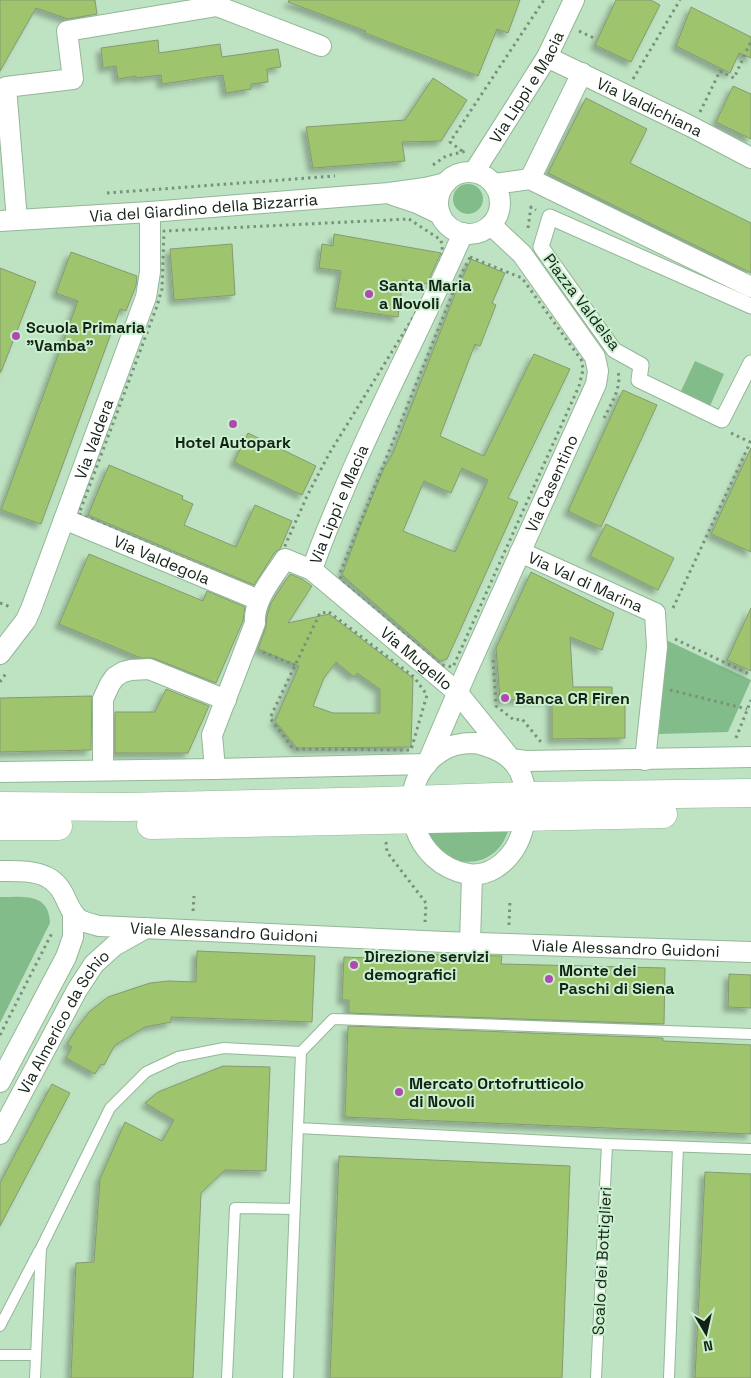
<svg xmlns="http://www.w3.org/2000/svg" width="751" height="1378" font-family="'Space Grotesk',sans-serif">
	<defs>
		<filter id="shadow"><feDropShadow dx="-4.5" dy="4.5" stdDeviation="2.5" flood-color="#0004"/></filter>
	</defs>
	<rect width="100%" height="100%" fill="#bee3c2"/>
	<g fill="#82bc8b">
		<circle cx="468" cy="199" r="15"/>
		<polygon points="695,361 724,374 710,406 680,393"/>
		<polygon points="666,640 751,680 728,732 659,734"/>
		<path d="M510,827C506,836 503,845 496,851C472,873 436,859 428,830Z"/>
		<path d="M0,897C23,897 49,892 50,923L0,1023Z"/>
	</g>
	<g fill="#9ec56e" stroke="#869972" fill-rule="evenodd" filter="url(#shadow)">
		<polygon points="0,0 95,0 97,14 68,19 36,8 0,71"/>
		<polygon points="289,0 520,0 508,33 497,29 478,76 365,33 366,31 288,2"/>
		<polygon points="616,0 651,0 660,5 631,62 595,45"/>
		<polygon points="691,7 751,37 751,58 739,53 730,73 676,46"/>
		<polygon points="158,40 159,53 220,44 222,57 278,49 281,67 267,69 268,82 251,84 251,89 226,93 223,75 162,84 161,75 136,78 136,76 118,79 116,66 103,68 101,48"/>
		<polygon points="433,78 467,100 441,141 402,142 405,161 313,168 306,127 405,120"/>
		<polygon points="733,86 751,94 751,139 716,122"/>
		<polygon points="586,98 647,129 630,163 751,223 751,273 548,173"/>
		<polygon points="334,234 441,253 427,284 403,280 398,317 335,308 341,271 319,268 322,244 333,246"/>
		<polygon points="232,244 235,295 174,300 170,249"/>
		<polygon points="71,252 137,276 136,286 126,311 120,309 41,524 1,510 78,301 56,293"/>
		<path d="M471,259L505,273L492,303L496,305L480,346L475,344L440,436L484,456L534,354L570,369L508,498L518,502L447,659L440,661L342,575L361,524L384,468L393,453L457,289ZM462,468L488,480L455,552L403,531L424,481L451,493Z"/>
		<polygon points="0,268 36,282 1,372 0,372"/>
		<polygon points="623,390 657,405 601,527 568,511"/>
		<polygon points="248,433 316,466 302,495 234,462"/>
		<polygon points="751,448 751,552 711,534"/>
		<polygon points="109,465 183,496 182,499 193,504 184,525 236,547 255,505 292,521 280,549 275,552 254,585 88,515"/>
		<polygon points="606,524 674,558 658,590 590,556"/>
		<polygon points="89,554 203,601 207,591 245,607 243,621 216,683 153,658 141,658 59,624"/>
		<polygon points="531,572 614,613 602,650 570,637 573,687 612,687 612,700 625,700 625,738 552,739 552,699 500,700 496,648"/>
		<path d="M290,574L302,579L312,586L288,623L329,614L413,678L411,747L297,748L275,721L299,666L258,649L266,627L267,616L271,603ZM336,662L354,677L357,673L380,689V713H333L313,706L324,678Z"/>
		<polygon points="751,608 751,671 727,660"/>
		<polygon points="166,689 209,706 188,753 115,753 115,712 155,712"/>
		<polygon points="92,696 91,750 0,752 0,698"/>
		<polygon points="197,951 315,956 312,1022 171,1017 171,1022 145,1027 115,1045 104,1065 101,1064 95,1074 66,1058 72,1047 67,1044 77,1028 89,1012 108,997 150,983 169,981 196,982"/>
		<polygon points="426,954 502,956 501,964 665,968 664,1024 349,1013 349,1000 342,1000 344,957 426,960"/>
		<polygon points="729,974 751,975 751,1008 728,1007"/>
		<polygon points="348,1026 663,1038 663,1041 751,1045 751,1134 345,1117"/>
		<polygon points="223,1066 270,1067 266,1171 225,1170 201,1193 193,1378 71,1378 76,1263 94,1262 100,1179 125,1122 162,1141 174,1120 145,1103 158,1092"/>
		<polygon points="52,1084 70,1093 0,1226 0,1183"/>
		<polygon points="339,1156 570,1166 562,1378 330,1378"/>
		<polygon points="705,1172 751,1174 751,1378 695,1378"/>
	</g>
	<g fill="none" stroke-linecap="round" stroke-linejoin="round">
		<defs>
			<g id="service">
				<polyline points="301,1052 298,1128 607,1144 751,1149"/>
				<polyline points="0,1326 39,1251"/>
				<polyline points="0,1355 36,1355"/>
				<polyline points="35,1378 41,1248 110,1108 146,1072 178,1057 224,1048 301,1052 333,1019 751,1034"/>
				<polyline points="227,1378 235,1208 294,1209"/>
				<polyline points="288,1378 298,1128"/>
				<polyline points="596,1378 607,1144"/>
				<polyline points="669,1378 678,1147"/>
			</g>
			<polyline id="pedestrian" points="751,306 550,217 541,247 614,350 641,365 639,380 722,420 751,363"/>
			<g id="minor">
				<polyline points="204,1 321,46"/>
				<path id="s1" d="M547,57L692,127L751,158"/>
				<path id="s2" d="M474,172L547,57L574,0"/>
				<circle cx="469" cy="203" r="31"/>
				<polyline points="530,179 582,73"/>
				<polyline points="494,184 530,179 751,287"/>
				<polyline points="393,195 417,203 440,214"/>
				<polyline points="17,220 6,87 73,79 67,31 217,6"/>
				<path id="s3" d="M0,221L150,212L389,193L425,188L446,183"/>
				<path id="s4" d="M64,519L259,600"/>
				<path id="s5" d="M520,552L655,613L657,647L645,760"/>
				<path id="s6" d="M312,570C320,546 330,522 340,499C377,409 424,323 463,233"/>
				<path id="s7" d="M0,654L26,620L31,609L146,297L150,272V212"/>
				<path d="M476,743C488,746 501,750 510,759C532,778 529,825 515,848C505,864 488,877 468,874C415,865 392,797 431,759C439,752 450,745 461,744C465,743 471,743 476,743Z"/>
				<path id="s8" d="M215,769L212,735L255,623C253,600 273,578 285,559L312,570L457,692L511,759L526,761L751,757"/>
				<polyline points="103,770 103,699 110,684 115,677 123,672 131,670 149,669 226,700"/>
				<path id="s9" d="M0,772L215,769L427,764L466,673L596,384L598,371L595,357L522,254L491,225"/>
				<path id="s10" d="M0,871C15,871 33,870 47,877C68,888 65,910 80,920C86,923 93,924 99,926L445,942L751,952"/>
				<polyline points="470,943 472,875"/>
				<polyline points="0,1082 66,957 73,937 73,914"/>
				<path id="s11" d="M0,1134L77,990L94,964L114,946L146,928"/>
			</g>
			<g id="primary">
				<polyline points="0,806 126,807 384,801 526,796 751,793"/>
				<polyline points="151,825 663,814"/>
				<polyline points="0,826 58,826"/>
			</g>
		</defs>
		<use href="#service" stroke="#93b797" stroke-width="12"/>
		<use href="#pedestrian" stroke="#93b797" stroke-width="17"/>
		<use href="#minor" stroke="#93b797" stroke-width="22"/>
		<use href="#primary" stroke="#93b797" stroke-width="29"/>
		<g stroke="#77927a" stroke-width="3" stroke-dasharray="2.5 4" stroke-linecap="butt">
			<polyline points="579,31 594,38"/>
			<polyline points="633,79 680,0"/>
			<polyline points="700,112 720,71 734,78 751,41"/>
			<polyline points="462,151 450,142 544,0"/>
			<polyline points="433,165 446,156 466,151"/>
			<polyline points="107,193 335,176"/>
			<polygon points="409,219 441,240 443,254 433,285 329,454 307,496 269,582 262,589 252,588 79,514 157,306 162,289 164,231"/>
			<polyline points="528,228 531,207 536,210"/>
			<polygon points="470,257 522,278 582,361 583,370 579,386 453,667 441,665 341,581 340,573 456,285"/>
			<path d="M604,418C611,404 622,387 618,372"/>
			<polyline points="731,433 750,442"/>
			<polyline points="0,603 11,607"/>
			<polyline points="673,608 751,441"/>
			<polygon points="329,612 414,677 427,695 411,750 297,749 292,747 270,718 320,613"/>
			<polyline points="675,639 751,675"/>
			<polyline points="263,652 295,665"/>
			<polyline points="493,660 496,706 514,720 522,719 541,742"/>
			<polyline points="0,682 7,672"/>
			<polyline points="670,690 747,709"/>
			<polyline points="736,738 751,700"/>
			<polyline points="386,842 387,852 426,903 425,922"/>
			<polyline points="193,911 194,896"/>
			<polyline points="509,925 510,900"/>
			<polyline points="0,1035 53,931"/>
		</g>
		<use href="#service" stroke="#fff" stroke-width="10"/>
		<use href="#pedestrian" stroke="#fff" stroke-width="15"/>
		<use href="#minor" stroke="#fff" stroke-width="20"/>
		<use href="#primary" stroke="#fff" stroke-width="28"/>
	</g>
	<g fill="#b14aae" stroke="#caf0cf" stroke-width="2">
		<circle cx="369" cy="294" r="5"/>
		<circle cx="16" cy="336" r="5"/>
		<circle cx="233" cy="424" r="5"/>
		<circle cx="505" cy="698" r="5"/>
		<circle cx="354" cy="965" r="5"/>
		<circle cx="549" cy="979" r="5"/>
		<circle cx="399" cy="1092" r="5"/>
	</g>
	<g text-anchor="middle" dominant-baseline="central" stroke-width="4" stroke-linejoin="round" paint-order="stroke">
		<g font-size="16" fill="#142216" stroke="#caf0cf">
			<text stroke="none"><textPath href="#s2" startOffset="100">Via Lippi e Macia</textPath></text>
			<text stroke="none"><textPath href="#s1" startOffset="114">Via Valdichiana</textPath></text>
			<text stroke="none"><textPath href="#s3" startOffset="204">Via del Giardino della Bizzarria</textPath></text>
			<text transform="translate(582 302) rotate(53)">Piazza Valdelsa</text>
			<text stroke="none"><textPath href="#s7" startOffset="236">Via Valdera</textPath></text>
			<text stroke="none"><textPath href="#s9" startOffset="734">Via Casentino</textPath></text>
			<text stroke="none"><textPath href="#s6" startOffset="71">Via Lippi e Macia</textPath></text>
			<text stroke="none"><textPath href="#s4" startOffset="106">Via Valdegola</textPath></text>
			<text stroke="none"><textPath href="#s5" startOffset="72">Via Val di Marina</textPath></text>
			<text stroke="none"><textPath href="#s8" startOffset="392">Via Mugello</textPath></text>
			<text stroke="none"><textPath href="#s10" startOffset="248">Viale Alessandro Guidoni</textPath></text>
			<text stroke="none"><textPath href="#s10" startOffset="650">Viale Alessandro Guidoni</textPath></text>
			<text stroke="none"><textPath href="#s11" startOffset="129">Via Almerico da Schio</textPath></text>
			<text transform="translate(602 1261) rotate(-87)">Scalo dei Bottiglieri</text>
		</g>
		<g font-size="16" font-weight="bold" fill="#142216" stroke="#caf0cf" text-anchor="start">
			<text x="379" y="285">Santa Maria<tspan x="379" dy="18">a Novoli</tspan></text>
			<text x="26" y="327">Scuola Primaria<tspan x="26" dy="18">"Vamba"</tspan></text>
			<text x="233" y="442" text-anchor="middle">Hotel Autopark</text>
			<text x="515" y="698">Banca CR Firen</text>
			<text x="364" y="956">Direzione servizi<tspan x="364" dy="18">demografici</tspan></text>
			<text x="559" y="970">Monte dei<tspan x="559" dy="18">Paschi di Siena</tspan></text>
			<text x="409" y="1083">Mercato Ortofrutticolo<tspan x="409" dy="18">di Novoli</tspan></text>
		</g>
	</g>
	<g transform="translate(706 1333) rotate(171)" stroke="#caf0cf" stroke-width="4" paint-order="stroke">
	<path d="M0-4L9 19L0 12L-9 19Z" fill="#142216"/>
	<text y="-8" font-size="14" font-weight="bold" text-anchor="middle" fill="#142216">N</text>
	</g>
</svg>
